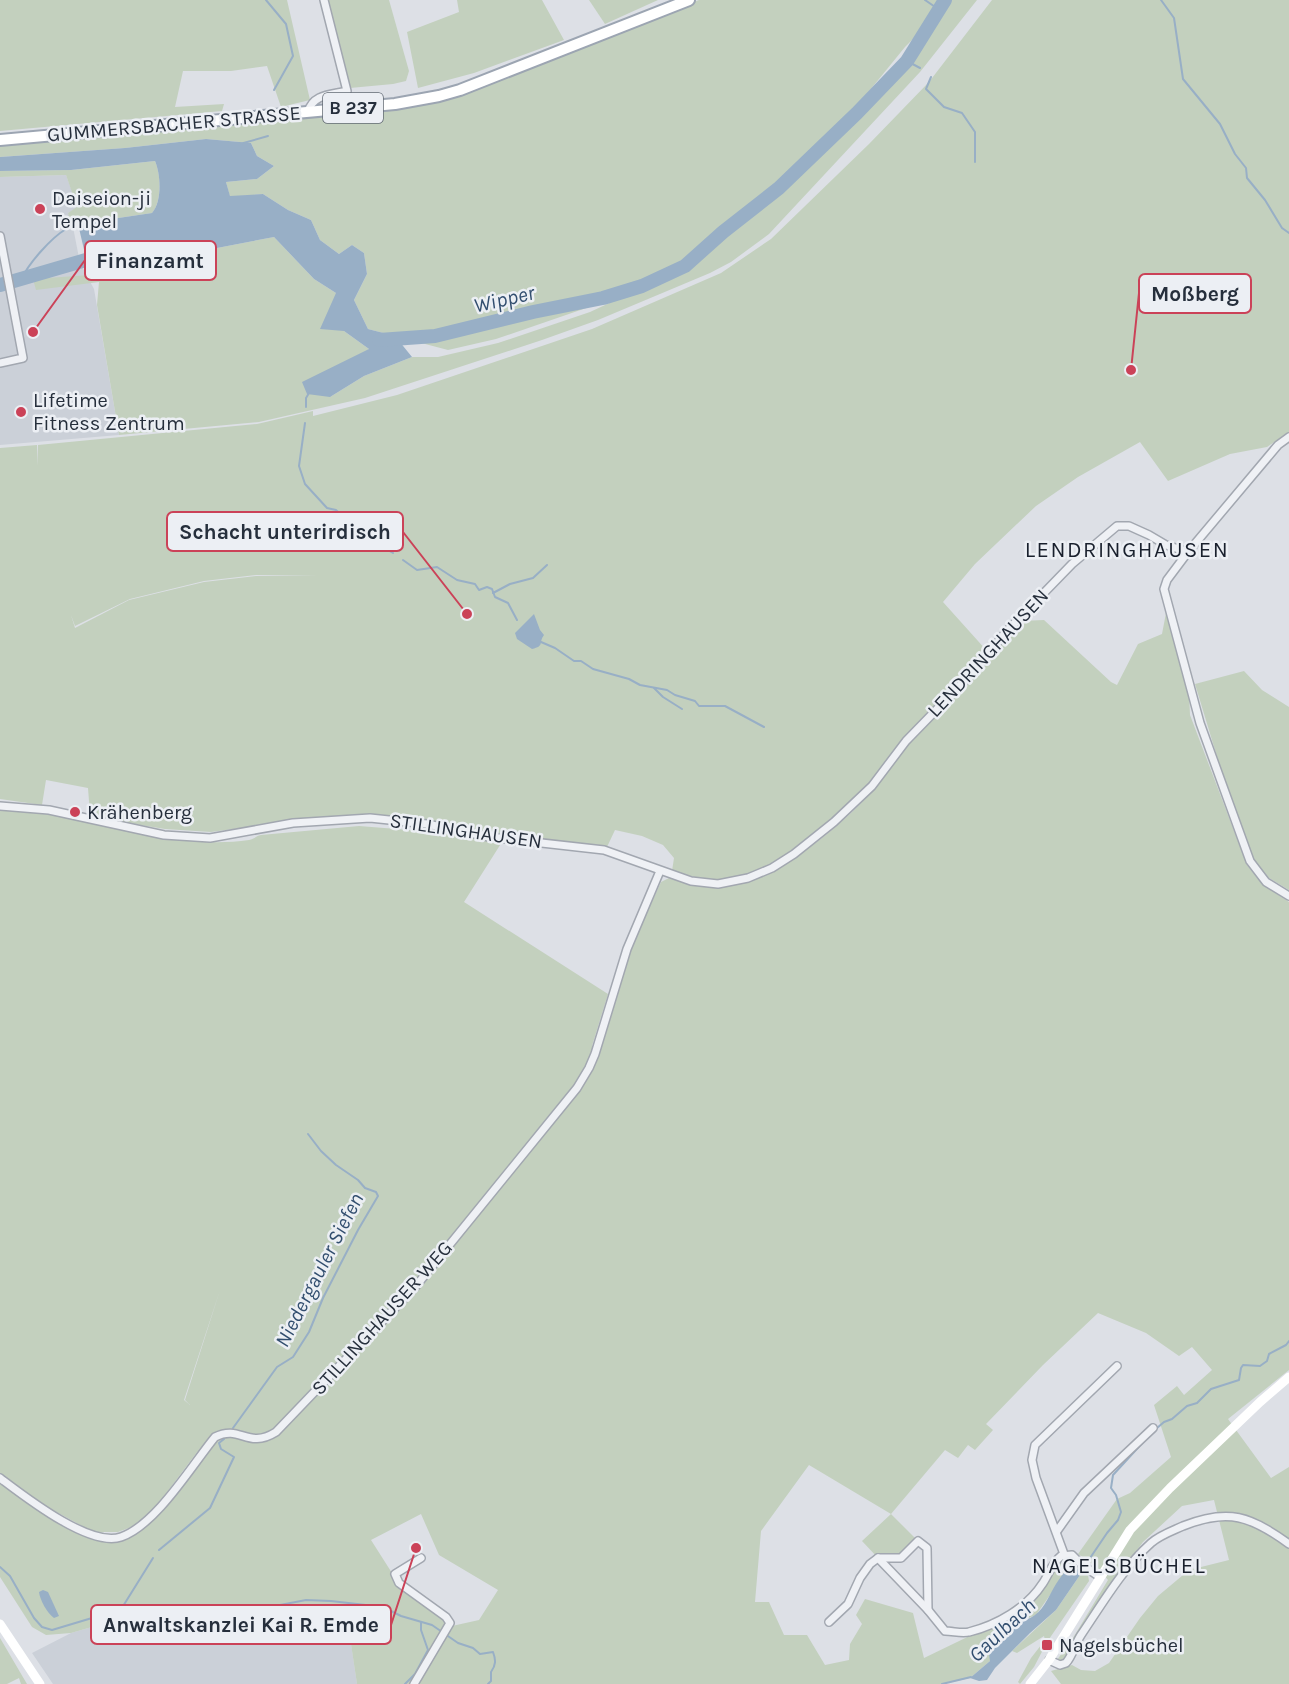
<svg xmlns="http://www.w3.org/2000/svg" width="1289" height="1684" font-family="Karla,sans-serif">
	<rect width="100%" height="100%" fill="#dde0e6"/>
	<g fill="#cbd0d8">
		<polygon points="66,175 78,208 68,213 73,227 80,263 94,289 119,435 0,445 0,177"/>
		<polygon points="324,1607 346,1610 357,1684 53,1684 32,1653 71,1633 130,1616 171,1610 232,1617"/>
	</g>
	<g fill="#c3d0be" fill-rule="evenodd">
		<polygon points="0,0 287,0 310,100 281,107 267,66 231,71 183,71 175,107 224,104 222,111 0,131"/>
		<polygon points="328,0 389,0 409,71 406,81 393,84 350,88"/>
		<polygon points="457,0 542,0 564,40 474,73 418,88 407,32 459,12"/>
		<polygon points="589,0 658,0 605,24"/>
		<polygon points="699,0 941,0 929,23 905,47 848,117 777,191 684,265 592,306 496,339 448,350 368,329 354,300 367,274 364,253 352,245 339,254 320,240 311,220 288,210 263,194 230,197 226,182 257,179 274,166 257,156 251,143 206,139 125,148 0,157 0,146 10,144 419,106 467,93"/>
		<polygon points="949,0 977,0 920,72 769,234 731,262 710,273 598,320 542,340 365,398 259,422 119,435 97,305 99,282 36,290 33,279 104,274 130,277 167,255 191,253 274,237 314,279 336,293 344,331 369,349 330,397 364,376 412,357 438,357 498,343 590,312 687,267 781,192 847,125 906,53 933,27"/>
		<path d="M992,0H1289V432L1267,447L1230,454L1168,481L1140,442L1078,477L1036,506L975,564L943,602L987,651C961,680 933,706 908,734C894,750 883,769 869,785C837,821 767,881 717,880C701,880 687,875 672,871L674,858L663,845L642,836L615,830L607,847L521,838L484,833L449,823L392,816L317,818L211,832L165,829L103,819L90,814L88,788L46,780L42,805L0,799V448L37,445L38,466V445L257,424L313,411V416L397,395L592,329L721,273L771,239L869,144L929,82ZM256,575L318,576H256L204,582L129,600L75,628L71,615L75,626L130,599L204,581Z"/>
		<path d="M155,161C161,175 162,202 152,213L78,224L75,216L69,217L68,213L77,207L66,175L0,177V171L71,170Z"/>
		<path d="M1166,613L1189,692L1190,715L1247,865L1262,884L1289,902V1370L1228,1419L1271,1478L1289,1467V1684H1061L1051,1671L1072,1665L1081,1670L1095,1671L1109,1663L1140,1618L1158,1596L1189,1570L1229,1560L1214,1500L1182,1506L1143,1542L1112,1584L1071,1645L1067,1658L1062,1661L1057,1660L1073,1638L1108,1580L1097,1567L1078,1554L1117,1499L1130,1493L1171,1457L1154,1405L1177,1386L1184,1395L1212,1370L1192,1347L1179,1356L1146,1333L1098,1313L1043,1365L986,1424L993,1430L975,1450L968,1445L958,1458L945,1450L891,1514L918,1541L901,1558H878L862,1541L891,1514L809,1465L761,1531L755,1602H769L784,1635H807L825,1665L849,1660L850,1644L862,1624L856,1615L865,1599L913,1613L924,1658L1019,1612L1059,1561L1068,1557L1077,1568L1088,1575L1089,1581L1047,1642L1034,1667L1020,1684L1018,1682L1031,1658L1045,1640L1044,1636L1017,1653L1012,1651L1056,1610L1080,1575L1077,1568L1071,1565L1036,1615L1004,1628L990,1661L970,1678L943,1684H417L452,1626L479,1620L498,1590L439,1555L421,1514L371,1540L399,1584L430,1606L447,1624L410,1684H357L346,1611L324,1607L232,1617L171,1610L130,1616L71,1633L46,1635L32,1627L0,1577V1480L45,1511L84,1527L29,1497L0,1475V809C84,810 164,852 249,840C254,839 256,836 261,835L359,826L447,833L453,832L502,842L464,902L608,994L592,1046L602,1043L630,950L661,882L669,878C686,883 701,888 718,887C772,887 851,819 883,779C891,768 898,756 907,746C944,703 984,664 1021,621L1044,620L1111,682L1117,685L1138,644L1162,634ZM220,1290L185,1400L190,1405L184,1400ZM203,1444L146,1523L115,1535L99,1532H118L145,1522Z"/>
		<polygon points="1244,671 1262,690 1289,707 1289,890 1269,878 1254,860 1222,773 1195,684"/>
		<polygon points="0,1638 27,1684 21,1684 19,1678 7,1684 0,1684"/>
	</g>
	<g fill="#98afc6">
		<path d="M206,139L251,143L257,156L274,166L257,179L226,182L230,196L263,194L288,210L311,220L320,240L339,254L352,245L364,253L367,274L354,300L368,329L395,336L412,357L364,376L330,397L307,394L302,382L369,349L344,331L320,329L336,293L314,279L274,237L191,253L167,255L130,277L90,275L78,224L152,213C162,202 161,175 155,161L71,170L0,171V157L125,148Z"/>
		<path d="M534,614L540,630L544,635C538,643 545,646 532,649L517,639L515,633Z"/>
		<path d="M1070,1564L1077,1568L1080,1575L1056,1610L1030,1633L995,1668L987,1680L979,1681L970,1678L990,1661C983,1627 1016,1628 1035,1615C1045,1608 1050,1593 1056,1584C1060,1577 1066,1571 1070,1564Z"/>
		<path d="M43,1590L48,1592L59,1616L54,1618C47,1613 40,1600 39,1592Z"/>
	</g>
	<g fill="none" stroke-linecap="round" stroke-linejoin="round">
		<g stroke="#98afc6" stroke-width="2">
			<polyline points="266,0 286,24 293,56 274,90"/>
			<polyline points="925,0 938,9"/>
			<polyline points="1161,0 1174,18 1183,79 1220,124 1235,154 1246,168 1247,178 1265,200 1282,228 1289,233"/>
			<polyline points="907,61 920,68"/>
			<polyline points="931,77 926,89 944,107 962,113 975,132 975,162"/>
			<polyline points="240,144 268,136"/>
			<path d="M22,278C29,263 51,238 66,229"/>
			<polyline points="306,407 306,398 309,393"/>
			<polyline points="305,423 299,466 305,484 327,508 336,510 341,515 344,524 366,543 372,541 393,553"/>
			<polyline points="403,560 417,570 437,567 457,580 475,584 479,590 487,587 492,589 495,597 508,603 517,620"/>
			<polyline points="493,593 510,584 533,578 547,565"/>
			<polyline points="541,642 555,648 574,661 581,661 593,669 629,679 640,685 667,690 675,695 695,701 699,706 725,706 764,727"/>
			<polyline points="654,688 663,697 682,709"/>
			<polyline points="233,1428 277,1367 293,1357 309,1332 323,1298 358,1230 378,1196 376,1192 365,1188 358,1180 336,1165 321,1151 308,1134"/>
			<polyline points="1157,1428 1164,1422 1172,1419 1187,1406 1197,1403 1211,1389 1239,1380 1241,1368 1243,1365 1260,1366 1267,1361 1269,1354 1286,1345 1289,1341"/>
			<polyline points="159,1550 210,1508 234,1457 221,1449 219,1443 224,1439"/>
			<polyline points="1086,1564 1107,1533 1118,1520 1121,1512 1116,1495 1111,1488 1113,1475 1145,1440"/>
			<path d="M0,1567L10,1576L34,1618L42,1627L52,1630L92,1618L157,1605L205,1613L233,1614L306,1600L331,1601L383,1607L401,1616L432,1625L458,1643L473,1648L480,1654L493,1652C496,1660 496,1665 491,1672V1681L488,1684"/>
			<polyline points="120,1611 153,1558"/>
			<polyline points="405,1684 415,1674 428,1650 421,1630 421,1622"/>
			<polyline points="942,1684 971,1677"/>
		</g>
		<g stroke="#98afc6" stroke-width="14">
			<polyline points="0,285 103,255"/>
			<polyline points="379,340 435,336 533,312 603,298 642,286 685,266 723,232 779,188 857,113 907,61 945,0"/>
		</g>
		<defs>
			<g id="minor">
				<path d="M308,112C313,94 331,95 347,91L324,0"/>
				<polyline points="0,236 23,358 0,363"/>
				<polyline points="1289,437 1278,445 1188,552 1167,580 1164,589 1200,723 1250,861 1266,882 1289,896"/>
				<polyline points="0,806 49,810 164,835 210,838 293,823 370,818 427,824 489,837 604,850 691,881 718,884 748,878 772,868 794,854 834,822 872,786 906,741 978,667 1005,633 1072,564 1117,526 1129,526 1149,535 1166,545 1188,552"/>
				<path d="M0,1478C24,1496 90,1548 121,1537C156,1525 192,1465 215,1437C241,1424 247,1450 276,1432L416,1286L577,1088L589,1068L595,1054L627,949L660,871"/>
				<polyline points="1057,1531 1084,1493 1153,1428"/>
				<polyline points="1064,1554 1036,1478 1032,1460 1035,1445 1117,1366"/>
				<polyline points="878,1558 928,1610"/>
				<path d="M829,1622L848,1604L860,1578L870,1564L878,1558H901L918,1541L927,1548L928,1610L945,1631C953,1631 962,1634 969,1632C997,1625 1027,1608 1043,1583C1049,1574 1052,1563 1061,1556L1072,1555L1082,1565L1100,1577"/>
				<path d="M1049,1660L1060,1665L1066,1663C1073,1655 1075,1644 1081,1635C1102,1604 1123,1568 1151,1543C1160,1535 1172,1531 1183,1526C1228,1508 1251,1516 1289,1544"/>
				<polyline points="414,1684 450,1623 446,1617 399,1583 395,1574 421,1558"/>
			</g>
			<polyline id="primary" points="0,140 395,104 439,96 460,90 689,0"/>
		</defs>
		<use href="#minor" stroke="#a2a7b0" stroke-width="10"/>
		<use href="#primary" stroke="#9ca5b2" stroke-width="14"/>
		<use href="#minor" stroke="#eff1f5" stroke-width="7"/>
		<g stroke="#fff" stroke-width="9">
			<polyline points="0,1624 40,1684"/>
			<polyline points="1030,1684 1049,1660 1130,1530 1170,1488 1260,1402 1289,1377"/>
		</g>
		<use href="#primary" stroke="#fff" stroke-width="10"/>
	</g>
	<g fill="#cb4258" stroke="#eceff4" stroke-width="2">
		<circle cx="40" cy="209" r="6"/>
		<circle cx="21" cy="412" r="6"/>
		<circle cx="75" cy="812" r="6"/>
		<rect x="1041" y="1639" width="12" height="12" rx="3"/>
	</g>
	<g text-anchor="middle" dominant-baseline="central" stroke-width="5" stroke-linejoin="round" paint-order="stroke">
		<rect fill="#eceff4" stroke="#616973" stroke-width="1.5" x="323" y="93" width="60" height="30" rx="4.5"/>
		<g font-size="18" font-weight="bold" fill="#262f3c">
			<text x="353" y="108">B 237</text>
		</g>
		<g font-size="20" fill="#262f3c" stroke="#eceff4">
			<text transform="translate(174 124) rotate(-5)">GUMMERSBACHER STRASSE</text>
			<text transform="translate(988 653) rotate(-47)">LENDRINGHAUSEN</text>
			<text transform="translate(466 831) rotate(8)">STILLINGHAUSEN</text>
			<text transform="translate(382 1318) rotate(-48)">STILLINGHAUSER WEG</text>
		</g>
		<g font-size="20" fill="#262f3c" stroke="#eceff4" text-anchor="start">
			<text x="52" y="198">Daiseion-ji<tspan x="52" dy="23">Tempel</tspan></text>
			<text x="33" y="400">Lifetime<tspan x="33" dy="23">Fitness Zentrum</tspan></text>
			<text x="87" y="812">Krähenberg</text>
			<text x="1059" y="1645">Nagelsbüchel</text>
		</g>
		<g font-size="21" font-style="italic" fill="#324e6f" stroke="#eceff4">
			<text transform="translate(504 299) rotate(-13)">Wipper</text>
			<text transform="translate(319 1270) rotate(-63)">Niedergauler Siefen</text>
			<text transform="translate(1002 1630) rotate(-43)">Gaulbach</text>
		</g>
		<g font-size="22" letter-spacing="1.5" fill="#19202d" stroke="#eceff4">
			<text x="1127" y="550">LENDRINGHAUSEN</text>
			<text x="1119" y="1566">NAGELSBÜCHEL</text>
		</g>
	</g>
	<path fill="none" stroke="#cb4258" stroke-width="2" d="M33 332L85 260M1131 370L1139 293M467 614L403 532M416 1548L391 1625"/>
	<g fill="#cb4258" stroke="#eceff4" stroke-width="2">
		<circle cx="33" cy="332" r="6"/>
		<circle cx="1131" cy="370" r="6"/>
		<circle cx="467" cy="614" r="6"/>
		<circle cx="416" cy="1548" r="6"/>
	</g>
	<g fill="#eceff4" stroke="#cb4258" stroke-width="2">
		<rect x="85" y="241" width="131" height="39" rx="6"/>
		<rect x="1139" y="274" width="112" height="39" rx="6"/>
		<rect x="167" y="512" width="236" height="39" rx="6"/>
		<rect x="91" y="1605" width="300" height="39" rx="6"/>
	</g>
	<g font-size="21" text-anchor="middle" font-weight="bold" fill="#262f3c">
		<text x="150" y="268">Finanzamt</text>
		<text x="1195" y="301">Moßberg</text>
		<text x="285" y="539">Schacht unterirdisch</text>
		<text x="241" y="1632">Anwaltskanzlei Kai R. Emde</text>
	</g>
</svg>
